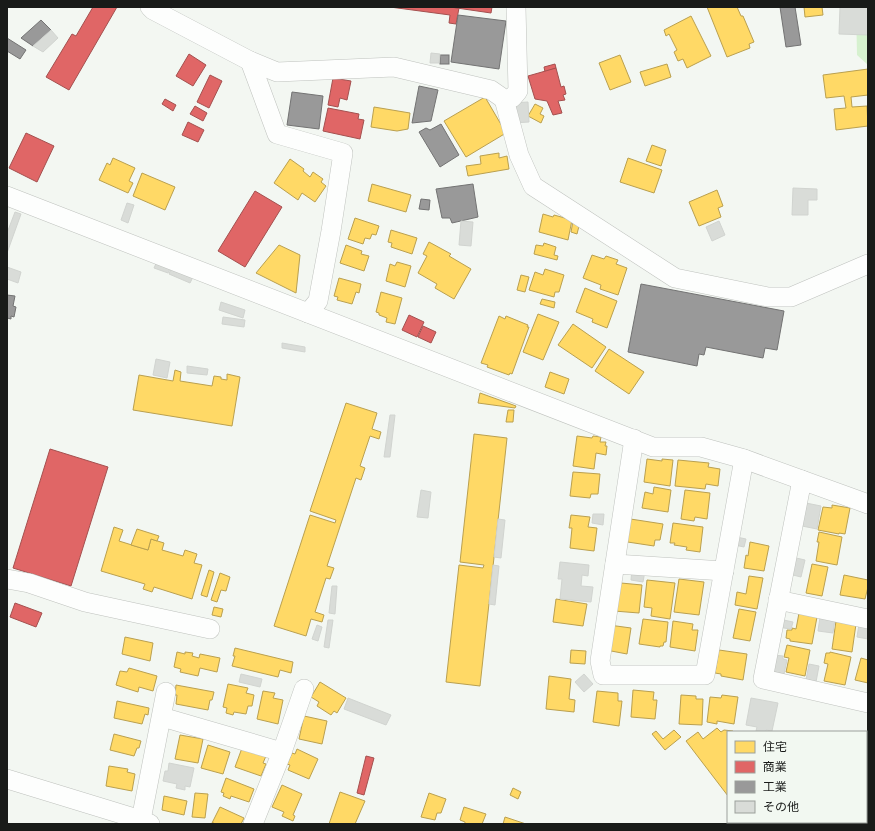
<svg xmlns="http://www.w3.org/2000/svg" width="875" height="831" font-family="Quicksand,'Noto Sans JP',sans-serif">
	<rect width="100%" height="100%" fill="#f3f7f2"/>
	<polygon fill="#d6f1cf" points="856,7 868,7 868,65 857,55"/>
	<g fill="#ffd966" stroke="#baa04f">
		<polygon points="707,7 737,7 741,16 743,16 754,42 749,44 750,48 727,57"/>
		<polygon points="804,7 822,7 823,15 805,17"/>
		<polygon points="691,16 711,56 687,68 683,59 678,61 674,52 677,50 669,34 666,36 664,30"/>
		<polygon points="620,55 631,82 610,90 599,63"/>
		<polygon points="667,64 671,77 645,86 640,72"/>
		<polygon points="868,69 868,95 851,97 852,107 867,106 868,126 836,130 834,109 846,108 844,96 826,98 823,75"/>
		<polygon points="485,97 506,133 466,157 444,121"/>
		<polygon points="535,104 543,108 540,114 544,116 541,123 528,116"/>
		<polygon points="374,107 410,113 408,129 397,131 371,127"/>
		<polygon points="652,145 666,150 661,166 646,161"/>
		<polygon points="499,153 499,158 507,156 509,169 468,176 466,166 481,164 480,156"/>
		<polygon points="113,158 135,168 129,181 133,183 128,193 99,180 107,163 110,165"/>
		<polygon points="628,158 662,170 654,193 620,182"/>
		<polygon points="290,159 304,169 303,171 310,177 313,172 323,179 321,182 326,186 315,202 302,193 298,200 274,183"/>
		<polygon points="142,173 175,187 165,210 133,196"/>
		<polygon points="372,184 411,195 406,212 368,201"/>
		<polygon points="717,190 723,206 718,208 721,217 699,226 689,202"/>
		<polygon points="543,214 553,217 554,215 572,220 568,240 539,232"/>
		<polygon points="355,218 379,226 376,235 372,234 370,239 365,238 363,244 348,239"/>
		<polygon points="573,221 580,222 577,234 571,232"/>
		<polygon points="391,230 417,238 412,254 391,247 392,243 388,242"/>
		<polygon points="429,242 451,254 449,256 471,269 454,299 435,288 437,284 418,273 427,256 423,254"/>
		<polygon points="544,243 556,247 554,255 558,256 557,260 534,254 536,245 543,246"/>
		<polygon points="279,245 300,255 296,293 256,273"/>
		<polygon points="346,245 362,251 361,254 369,256 364,271 340,263"/>
		<polygon points="592,255 604,259 606,256 618,260 616,264 627,268 618,295 600,289 601,285 583,278"/>
		<polygon points="397,262 411,266 405,287 386,281 390,264 395,266"/>
		<polygon points="545,269 564,275 559,292 555,292 554,297 529,290 535,272 543,275"/>
		<polygon points="521,275 529,277 525,292 517,290"/>
		<polygon points="339,278 361,284 359,293 356,292 352,304 337,300 338,297 334,296"/>
		<polygon points="585,288 617,301 607,328 592,322 593,319 576,312"/>
		<polygon points="381,292 402,298 395,324 386,322 387,318 379,315 379,313 376,312"/>
		<polygon points="542,299 555,302 554,308 540,304"/>
		<polygon points="538,314 559,322 543,360 523,352"/>
		<polygon points="499,316 505,319 506,316 528,325 527,327 529,327 512,374 510,373 509,375 487,367 488,365 481,363"/>
		<polygon points="573,324 606,347 592,368 558,345"/>
		<polygon points="609,349 644,372 629,394 595,371"/>
		<polygon points="175,370 181,372 180,381 212,386 214,376 221,377 221,379 227,380 227,374 240,377 232,426 133,410 139,375 173,381"/>
		<polygon points="550,372 569,379 564,394 545,387"/>
		<polygon points="480,393 516,406 515,408 478,403"/>
		<polygon points="346,403 377,413 372,429 381,432 379,439 370,436 360,466 365,468 361,480 356,478 327,566 334,568 330,579 326,578 315,612 324,615 322,622 311,619 306,636 274,626 310,515 335,523 336,520 310,511"/>
		<polygon points="508,410 514,410 513,422 506,422"/>
		<polygon points="474,434 507,438 480,686 446,682 459,565 483,568 484,565 460,562"/>
		<polygon points="577,436 592,438 593,436 601,437 600,442 606,442 605,446 607,446 606,455 596,453 594,469 573,466"/>
		<polygon points="647,459 662,461 662,459 673,460 670,486 644,482"/>
		<polygon points="678,460 709,463 708,467 720,469 718,486 706,484 705,489 675,486"/>
		<polygon points="573,472 600,474 598,494 591,494 590,498 570,496"/>
		<polygon points="654,487 671,490 668,512 642,508 645,492 653,494"/>
		<polygon points="685,490 710,493 707,519 695,517 694,521 681,519"/>
		<polygon points="832,505 850,508 845,534 839,533 839,534 818,530 823,507 832,508"/>
		<polygon points="571,515 590,517 588,527 597,528 594,551 570,548 572,528 569,528"/>
		<polygon points="624,518 663,524 660,540 655,540 654,546 621,541"/>
		<polygon points="673,523 703,527 700,552 686,550 687,547 674,545 675,543 670,543"/>
		<polygon points="114,527 123,530 119,541 148,550 151,539 164,543 162,550 183,556 185,550 197,554 194,563 202,565 192,599 154,587 152,592 143,589 145,584 101,571"/>
		<polygon points="137,529 159,536 157,541 151,539 148,550 131,545"/>
		<polygon points="819,532 842,537 837,565 816,561 819,542 817,542"/>
		<polygon points="750,542 769,546 764,571 744,568 746,555 748,556"/>
		<polygon points="812,564 828,567 822,596 806,593"/>
		<polygon points="209,570 214,572 207,597 201,595"/>
		<polygon points="220,573 230,577 226,591 221,590 217,602 211,600"/>
		<polygon points="844,575 868,580 868,587 865,599 840,595"/>
		<polygon points="749,576 763,578 757,609 735,605 737,592 746,594"/>
		<polygon points="679,579 704,582 699,615 674,612"/>
		<polygon points="647,580 675,583 670,619 651,616 652,608 644,607"/>
		<polygon points="621,583 642,585 639,613 614,611"/>
		<polygon points="556,599 587,604 583,626 553,622"/>
		<polygon points="214,607 223,609 221,617 212,615"/>
		<polygon points="739,609 756,612 750,641 733,638"/>
		<polygon points="799,613 817,617 812,644 790,641 790,639 786,638 787,630 792,630 792,628 796,629"/>
		<polygon points="643,619 668,622 666,642 664,642 663,646 660,646 660,647 639,644"/>
		<polygon points="673,621 693,624 692,630 698,630 695,651 670,647"/>
		<polygon points="836,621 856,624 852,652 832,649"/>
		<polygon points="609,625 631,628 627,654 606,650"/>
		<polygon points="125,637 153,643 150,661 122,654"/>
		<polygon points="787,645 810,650 805,676 786,672 789,658 784,657"/>
		<polygon points="235,648 293,662 291,673 280,670 278,677 232,666 235,656 233,656"/>
		<polygon points="571,650 586,651 585,664 570,663"/>
		<polygon points="719,650 747,654 743,680 721,676 721,674 715,673"/>
		<polygon points="177,652 185,654 185,652 193,653 192,656 199,658 200,654 220,658 217,672 200,668 198,676 180,672 181,669 174,667"/>
		<polygon points="830,652 851,657 845,685 824,681 828,664 824,663 826,653 830,653"/>
		<polygon points="861,658 868,660 868,683 855,680"/>
		<polygon points="129,668 157,676 153,691 139,687 138,692 116,685 120,671 127,672"/>
		<polygon points="549,676 571,679 569,699 575,700 574,712 546,709"/>
		<polygon points="320,682 346,698 337,713 334,711 331,715 317,706 319,702 311,697"/>
		<polygon points="228,684 248,688 246,693 254,695 252,706 248,706 246,714 234,712 233,715 226,713 227,708 223,707"/>
		<polygon points="176,685 214,692 212,700 210,700 208,710 176,704 177,695 175,695"/>
		<polygon points="633,690 654,692 653,700 657,700 655,719 631,717"/>
		<polygon points="263,691 275,693 273,698 283,700 278,724 257,719"/>
		<polygon points="597,691 618,693 618,701 622,701 619,726 593,722"/>
		<polygon points="681,695 696,696 696,699 703,699 702,725 679,724"/>
		<polygon points="722,695 738,697 734,724 717,721 717,724 707,722 710,697 721,698"/>
		<polygon points="117,701 149,708 148,715 145,714 142,724 114,718"/>
		<polygon points="304,716 327,721 322,744 299,739"/>
		<polygon points="717,728 721,732 724,730 733,731 734,732 728,732 728,796 686,741 698,732 703,739"/>
		<polygon points="674,730 681,737 665,750 652,734 656,731 663,739"/>
		<polygon points="114,734 141,741 139,748 137,748 134,756 110,750"/>
		<polygon points="180,735 203,739 198,763 175,759"/>
		<polygon points="208,745 230,752 223,774 201,768"/>
		<polygon points="242,748 266,756 263,763 266,764 261,776 235,767"/>
		<polygon points="297,749 318,759 309,779 288,770 290,765 287,764 292,753 295,754"/>
		<polygon points="109,766 128,769 127,772 135,774 132,791 106,786"/>
		<polygon points="226,778 254,789 249,802 231,796 230,799 223,796 224,793 221,792"/>
		<polygon points="282,785 302,794 293,815 295,816 293,821 282,816 284,812 272,807"/>
		<polygon points="513,788 521,792 518,799 510,795"/>
		<polygon points="340,792 365,801 355,824 329,824"/>
		<polygon points="195,793 208,794 205,818 192,817"/>
		<polygon points="429,793 446,799 441,813 437,813 435,820 421,817"/>
		<polygon points="164,796 187,801 184,815 162,810"/>
		<polygon points="220,807 244,818 241,824 214,824 214,823 212,823"/>
		<polygon points="464,807 486,814 482,824 465,824 465,822 460,820"/>
		<polygon points="505,817 526,824 503,824"/>
		<polygon points="742,822 824,822 817,824 743,824"/>
	</g>
	<g fill="#e06666" stroke="#a4504f">
		<polygon points="93,7 117,7 69,90 46,77 72,34 76,36"/>
		<polygon points="390,7 450,7 459,8 456,24 449,23 450,15"/>
		<polygon points="450,7 492,7 491,13"/>
		<polygon points="189,54 206,65 193,86 176,76"/>
		<polygon points="555,64 556,68 545,72 544,67"/>
		<polygon points="556,68 561,87 564,86 566,94 563,95 565,100 558,101 562,113 553,115 547,101 535,99 528,76"/>
		<polygon points="210,75 222,81 209,108 197,102"/>
		<polygon points="333,78 351,81 347,100 340,98 338,107 328,105"/>
		<polygon points="165,99 176,105 173,111 162,104"/>
		<polygon points="195,106 207,113 203,121 190,114"/>
		<polygon points="328,108 359,114 358,119 364,120 360,139 323,131"/>
		<polygon points="188,122 204,130 198,142 182,135"/>
		<polygon points="26,133 54,146 37,182 9,168"/>
		<polygon points="255,191 282,207 245,267 218,251"/>
		<polygon points="409,315 424,322 417,337 402,330"/>
		<polygon points="423,326 436,332 431,343 418,337"/>
		<polygon points="50,449 108,467 71,586 13,568"/>
		<polygon points="15,603 42,613 36,627 10,617"/>
		<polygon points="366,756 374,758 364,795 357,793"/>
	</g>
	<g fill="#999" stroke="#737373">
		<polygon points="780,7 795,7 801,45 786,47"/>
		<polygon points="458,15 506,21 499,69 451,62"/>
		<polygon points="41,20 51,30 33,46 21,38"/>
		<polygon points="7,38 26,50 20,59 7,51"/>
		<rect x="440" y="55" width="9" height="9"/>
		<polygon points="419,86 438,90 431,121 412,123"/>
		<polygon points="292,92 323,96 319,129 287,125"/>
		<polygon points="441,124 459,155 440,167 419,132 426,128 430,130"/>
		<polygon points="473,184 478,217 452,223 450,218 442,218 436,189"/>
		<polygon points="421,199 430,200 429,210 419,209"/>
		<polygon points="641,284 784,311 777,350 765,348 763,358 706,347 704,355 699,354 697,366 628,352"/>
		<polygon points="7,295 15,296 13,306 16,307 14,317 11,316 11,319 7,318"/>
	</g>
	<g fill="#d9dcd8" stroke="#d1d4d0">
		<polygon points="840,7 868,7 868,35 839,34"/>
		<polygon points="51,30 58,38 43,52 33,46"/>
		<polygon points="431,53 440,54 439,63 430,63"/>
		<polygon points="528,102 529,122 513,123 512,103"/>
		<polygon points="793,188 817,189 817,200 808,200 808,215 792,215"/>
		<polygon points="127,203 134,205 128,223 121,220"/>
		<polygon points="15,212 21,214 7,253 7,233"/>
		<polygon points="461,221 473,222 471,246 459,245"/>
		<polygon points="719,221 725,235 712,241 706,227"/>
		<polygon points="158,259 172,265 168,273 154,268"/>
		<polygon points="172,266 194,275 190,283 169,274"/>
		<polygon points="7,267 21,272 18,283 7,279"/>
		<polygon points="221,302 245,310 243,318 219,310"/>
		<polygon points="223,317 245,320 244,327 222,324"/>
		<polygon points="282,343 305,347 305,352 282,348"/>
		<polygon points="156,359 170,362 167,378 153,375"/>
		<polygon points="187,366 208,369 207,375 187,373"/>
		<polygon points="390,415 395,415 390,457 384,457"/>
		<polygon points="421,490 431,492 428,518 417,517"/>
		<polygon points="806,503 821,506 817,529 802,526"/>
		<polygon points="593,514 604,514 603,525 592,523"/>
		<polygon points="498,519 505,520 501,558 494,557"/>
		<polygon points="732,536 746,539 744,547 730,544"/>
		<polygon points="792,557 805,560 801,577 789,574"/>
		<polygon points="560,562 589,565 588,576 582,575 581,586 593,587 591,602 560,599 562,579 558,579"/>
		<polygon points="493,565 499,566 495,605 489,604"/>
		<polygon points="632,569 645,571 643,582 631,580"/>
		<polygon points="332,586 337,586 335,614 329,613"/>
		<polygon points="820,617 835,619 833,633 818,631"/>
		<polygon points="779,619 793,622 791,629 777,627"/>
		<polygon points="328,620 333,620 329,648 324,647"/>
		<polygon points="859,624 868,626 868,639 857,637"/>
		<polygon points="317,625 322,627 318,641 312,639"/>
		<polygon points="774,655 783,656 783,659 787,660 784,674 771,671"/>
		<polygon points="809,664 819,666 816,682 806,680"/>
		<polygon points="241,674 262,679 260,687 239,682"/>
		<polygon points="584,674 593,684 584,692 575,682"/>
		<polygon points="348,698 391,715 386,725 344,709"/>
		<polygon points="751,698 778,703 772,731 766,730 766,732 756,731 757,727 746,725"/>
		<polygon points="169,763 194,768 190,787 185,786 185,790 176,788 177,784 163,781 165,771 168,771"/>
	</g>
	<g fill="none" stroke-linecap="round" stroke-linejoin="round">
		<defs>
			<g id="minor">
				<polyline points="150,7 153,10 250,61 277,72 394,67 491,90 504,99 512,98 518,91 516,7"/>
				<polyline points="250,61 277,134 343,153 331,231 318,301 308,313"/>
				<polyline points="504,99 519,155 533,186 675,278 768,297 791,297 868,264"/>
				<polyline points="7,196 653,447 701,447 744,459 868,504"/>
				<polyline points="634,439 600,661 603,675 705,675 744,459"/>
				<polyline points="802,480 763,679 868,703"/>
				<polyline points="615,564 724,571"/>
				<polyline points="7,579 29,583 85,602 210,629"/>
				<polyline points="778,600 868,619"/>
				<polyline points="162,717 282,752"/>
				<polyline points="7,779 141,820 150,824"/>
				<polyline points="141,820 166,692"/>
				<polyline points="253,824 282,752 304,689"/>
			</g>
		</defs>
		<use href="#minor" stroke="#bfc2be" stroke-width="20"/>
		<use href="#minor" stroke="#fdfefd" stroke-width="19"/>
	</g>
	<rect width="875" height="831" fill="none" stroke="#191b19" stroke-width="16"/>
	<rect x="727" y="731" width="140" height="92" fill="#f2f8f1" stroke="#9ba09b"/>
	<rect x="735" y="741" width="20" height="12" fill="#ffd966" stroke="#9ba09b"/>
	<text x="763" y="751" font-size="12" fill="#191b19">住宅</text>
	<rect x="735" y="761" width="20" height="12" fill="#e06666" stroke="#9ba09b"/>
	<text x="763" y="771" font-size="12" fill="#191b19">商業</text>
	<rect x="735" y="781" width="20" height="12" fill="#999999" stroke="#9ba09b"/>
	<text x="763" y="791" font-size="12" fill="#191b19">工業</text>
	<rect x="735" y="801" width="20" height="12" fill="#d9dcd8" stroke="#9ba09b"/>
	<text x="763" y="811" font-size="12" fill="#191b19">その他</text>
</svg>
